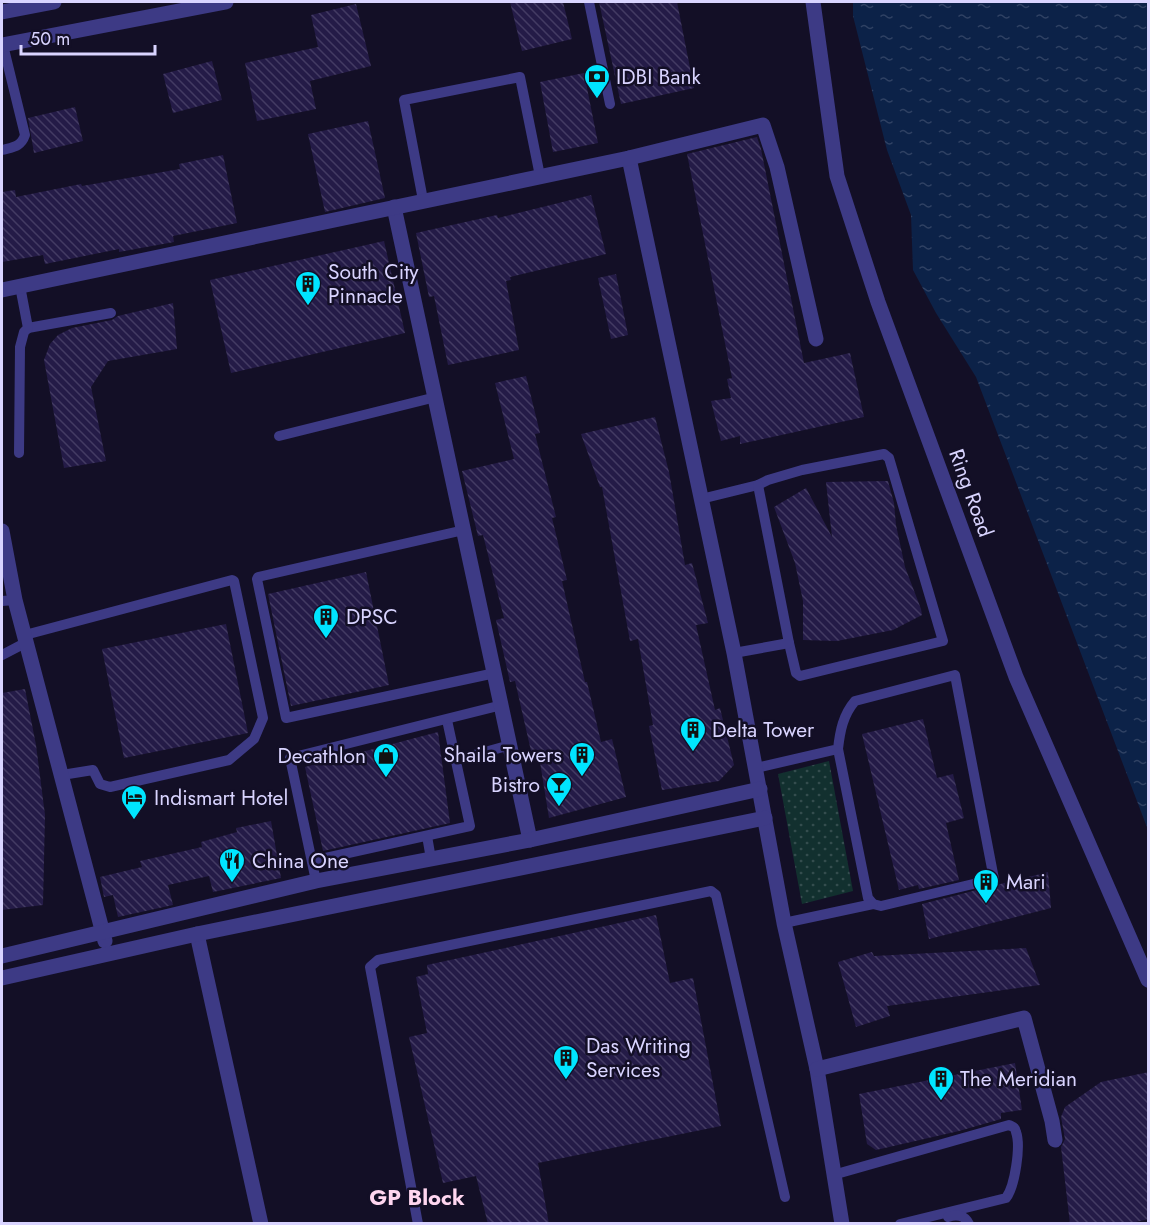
<svg xmlns="http://www.w3.org/2000/svg" width="1150" height="1225" font-family="Jost,sans-serif">
	<defs>
		<pattern id="garden-dots" width="8" height="8" patternUnits="userSpaceOnUse" patternTransform="scale(1.5)"><rect width="8" height="8" fill="#12302f"/><path d="M2 2h.1M6 6h.1" fill="none" stroke="#344d4e" stroke-width="1.8" stroke-linecap="round"/></pattern>
		<pattern id="water-ripples" width="26" height="14" patternUnits="userSpaceOnUse" patternTransform="scale(1.5)"><rect width="26" height="14" fill="#0c2248"/><path d="M2 4q2-2 4 0t4 0M15 11q2-2 4 0t4 0" fill="none" stroke="#2f4163"/></pattern>
		<pattern id="building-back-hatch" width="6" height="6" patternUnits="userSpaceOnUse" patternTransform="scale(1.5)"><rect width="6" height="6" fill="#241b47"/><path d="M-1 5l2 2M0 0l6 6M5-1l2 2" fill="none" stroke="#433b63"/></pattern>
	</defs>
	<rect width="100%" height="100%" fill="#130f26"/>
	<polygon fill="url(#garden-dots)" points="829,761 853,891 802,904 778,774"/>
	<polygon fill="url(#water-ripples)" points="853,2 1148,2 1148,830 976,377 936,313 913,270 911,215 887,150 853,16"/>
	<g fill="url(#building-back-hatch)">
		<polygon points="510,2 563,2 572,39 522,51"/>
		<polygon points="599,2 677,2 694,88 621,104"/>
		<polygon points="356,4 371,66 310,81 316,109 257,121 245,63 318,47 311,15"/>
		<polygon points="212,61 222,100 173,113 163,74"/>
		<polygon points="584,73 598,143 553,152 540,82"/>
		<polygon points="75,107 83,141 34,153 28,118"/>
		<polygon points="368,121 385,198 325,212 308,134"/>
		<polygon points="757,137 761,149 804,363 850,353 864,417 740,444 740,436 721,441 711,401 731,398 727,379 732,378 687,154"/>
		<polygon points="223,155 237,223 173,236 174,242 119,252 119,249 45,264 43,255 2,262 2,192 15,190 16,197 81,184 82,186 180,169 179,164"/>
		<polygon points="591,195 606,254 510,277 511,280 506,281 519,350 448,365 434,296 429,297 416,233 497,215 498,218"/>
		<polygon points="384,241 405,333 231,373 210,280"/>
		<polygon points="616,274 628,335 611,339 598,278"/>
		<polygon points="173,303 177,349 108,361 91,387 106,461 64,468 44,360 50,344 58,335 72,328 112,320 118,316"/>
		<polygon points="526,376 540,433 535,434 556,517 552,518 567,580 562,581 585,682 587,682 601,742 612,739 626,797 549,818 538,750 531,751 515,681 510,682 496,620 504,618 483,535 478,536 462,471 514,459 495,383"/>
		<polygon points="655,417 669,472 685,565 692,563 708,623 696,625 715,710 720,708 734,765 719,781 662,790 649,726 653,725 638,639 630,641 602,487 600,487 581,434"/>
		<polygon points="888,481 894,503 896,525 905,567 921,609 922,615 893,630 837,641 803,640 803,601 795,563 774,507 806,488 832,537 826,482"/>
		<polygon points="366,572 389,685 291,706 268,594"/>
		<polygon points="226,624 248,733 124,758 102,649"/>
		<polygon points="25,689 36,745 45,815 43,905 2,910 2,693"/>
		<polygon points="923,719 937,778 953,774 964,818 946,823 959,880 919,889 918,885 899,890 862,734"/>
		<polygon points="438,732 450,823 323,851 305,767"/>
		<polygon points="271,821 281,878 213,892 209,876 168,885 173,905 118,917 113,895 104,897 100,877 142,867 140,861 202,847 201,842 237,832 236,828"/>
		<polygon points="1048,872 1051,908 929,939 922,904"/>
		<polygon points="656,915 670,983 693,978 721,1126 538,1163 549,1224 488,1224 476,1176 443,1183 409,1037 427,1033 416,977 428,974 427,965"/>
		<polygon points="1026,948 1040,985 887,1006 890,1016 856,1027 838,962 872,952 874,956"/>
		<polygon points="1015,1063 1022,1110 1001,1113 1001,1119 959,1131 876,1150 867,1144 859,1094"/>
		<polygon points="1149,1072 1149,1219 1127,1224 1070,1224 1061,1147 1065,1139 1061,1117 1065,1107 1101,1082"/>
	</g>
	<g fill="none" stroke-linecap="round" stroke-linejoin="round">
		<g stroke="#3d3a85" stroke-width="10">
			<polyline points="589,2 610,104"/>
			<path d="M2,150C13,147 21,147 25,135L3,45"/>
			<polyline points="423,200 404,100 520,77 540,176"/>
			<polyline points="28,328 111,313"/>
			<polyline points="279,436 436,397"/>
			<polyline points="19,453 20,347 24,332 28,328 20,286"/>
			<polyline points="701,499 758,485 768,480 802,470 884,454 889,458 943,641 800,676 796,673 789,643"/>
			<polyline points="464,530 258,577 257,579 286,718 495,673"/>
			<polyline points="2,601 15,600"/>
			<polyline points="25,635 232,580 234,581 263,718 254,739 229,760 110,787 100,784 93,770 62,775"/>
			<polyline points="734,653 789,643 758,485"/>
			<polyline points="2,655 27,642"/>
			<polyline points="456,760 510,745"/>
			<path d="M756,768L838,749C840,731 843,715 855,701L955,675L994,879L881,906L873,904L868,898L838,749"/>
			<polyline points="427,836 431,859"/>
			<polyline points="312,861 470,826 447,720"/>
			<polyline points="316,881 290,758 502,705"/>
			<polyline points="784,923 873,904"/>
			<path d="M833,1175L1009,1125C1013,1127 1015,1127 1016,1132C1021,1146 1015,1186 1006,1198L900,1224"/>
			<path d="M948,1217C957,1214 965,1215 969,1224"/>
			<polyline points="418,1224 370,967 378,960 711,891 716,895 785,1197"/>
		</g>
		<g stroke="#3d3a85" stroke-width="15">
			<polyline points="629,158 734,653 784,923 817,1069 842,1224"/>
			<polyline points="394,207 530,840"/>
			<polyline points="2,290 629,158 763,125 777,167 816,339"/>
			<polyline points="2,531 15,600 105,941"/>
			<polyline points="197,934 261,1224"/>
			<polyline points="2,956 316,881 530,840 760,789"/>
			<polyline points="2,978 197,934 765,818"/>
			<polyline points="817,1069 1024,1018 1052,1121 1055,1140"/>
		</g>
		<g stroke="#3d3a85" stroke-width="15">
			<polyline points="813,2 837,176 878,302 1016,677 1148,980"/>
			<polyline points="2,12 54,2"/>
			<polyline points="2,45 226,2"/>
		</g>
	</g>
	<defs>
		<symbol id="bank-pin" viewBox="-11 -11 22 30"><path d="M0 17L-7.5 6A9.5 9.5 0 1 1 7.5 6Z" fill="#00e5ff" stroke="#130f26"/><path d="M-6-4H6V4H-6ZM0-2.3a2.3 2.3 0 1 0 0 4.6a2.3 2.3 0 1 0 0-4.6Z" fill="#111"/></symbol>
		<symbol id="building-pin" viewBox="-11 -11 22 30"><path d="M0 17L-7.5 6A9.5 9.5 0 1 1 7.5 6Z" fill="#00e5ff" stroke="#130f26"/><path d="M-4-6H4V6H1V3H-1V6H-4ZM-2.5-4.3h1.7v1.8h-1.7ZM.8-4.3h1.7v1.8H.8ZM-2.5-1h1.7V.8h-1.7ZM.8-1h1.7V.8H.8Z" fill="#111"/></symbol>
		<symbol id="shop-pin" viewBox="-11 -11 22 30"><path d="M0 17L-7.5 6A9.5 9.5 0 1 1 7.5 6Z" fill="#00e5ff" stroke="#130f26"/><path d="M-5-2.5h2.3a2.7 3.5 0 0 1 5.4 0H5L5.5 6h-11ZM-1.5-2.5h3a1.5 2.3 0 0 0-3 0Z" fill="#111"/></symbol>
		<symbol id="bar-pin" viewBox="-11 -11 22 30"><path d="M0 17L-7.5 6A9.5 9.5 0 1 1 7.5 6Z" fill="#00e5ff" stroke="#130f26"/><path d="M-6-5H6L.8 .8V4.5H3.5V6h-7V4.5H-.8V.8Z" fill="#111"/></symbol>
		<symbol id="hotel-pin" viewBox="-11 -11 22 30"><path d="M0 17L-7.5 6A9.5 9.5 0 1 1 7.5 6Z" fill="#00e5ff" stroke="#130f26"/><path d="M-6-4.5h1.5V1H6V5H4.5V3h-9V5H-6ZM-4 0a1.8 1.8 0 1 1 3.6 0ZM.5 0V-2.5h3Q6-2.5 6 0Z" fill="#111"/></symbol>
		<symbol id="restaurant-pin" viewBox="-11 -11 22 30"><path d="M0 17L-7.5 6A9.5 9.5 0 1 1 7.5 6Z" fill="#00e5ff" stroke="#130f26"/><path d="M-5-6h1v4h1v-4h1v4h1v-4h1v5L-1.5 .5V6h-2V.5L-5-1ZM5-6V6H3V1.5H1.5Q1.5-4 5-6Z" fill="#111"/></symbol>
	</defs>
	<g fill-rule="evenodd">
		<use href="#bank-pin" x="582" y="62" width="30" height="40"/>
		<use href="#building-pin" x="293" y="269" width="30" height="40"/>
		<use href="#building-pin" x="311" y="602" width="30" height="40"/>
		<use href="#building-pin" x="678" y="715" width="30" height="40"/>
		<use href="#building-pin" x="567" y="740" width="30" height="40"/>
		<use href="#shop-pin" x="371" y="741" width="30" height="40"/>
		<use href="#bar-pin" x="544" y="770" width="30" height="40"/>
		<use href="#hotel-pin" x="119" y="783" width="30" height="40"/>
		<use href="#restaurant-pin" x="217" y="846" width="30" height="40"/>
		<use href="#building-pin" x="971" y="867" width="30" height="40"/>
		<use href="#building-pin" x="551" y="1043" width="30" height="40"/>
		<use href="#building-pin" x="926" y="1064" width="30" height="40"/>
	</g>
	<g text-anchor="middle" dominant-baseline="central" stroke-width="5" stroke-linejoin="round" paint-order="stroke">
		<g font-size="21" fill="#d9d4ff" stroke="#130f26" text-anchor="start">
			<text x="616" y="77">IDBI Bank</text>
			<text x="328" y="272">South City<tspan x="328" dy="24">Pinnacle</tspan></text>
			<text x="346" y="617">DPSC</text>
			<text x="712" y="730">Delta Tower</text>
			<text x="562" y="755" text-anchor="end">Shaila Towers</text>
			<text x="366" y="756" text-anchor="end">Decathlon</text>
			<text x="540" y="785" text-anchor="end">Bistro</text>
			<text x="154" y="798">Indismart Hotel</text>
			<text x="252" y="861">China One</text>
			<text x="1006" y="882">Mari</text>
			<text x="586" y="1046">Das Writing<tspan x="586" dy="24">Services</tspan></text>
			<text x="960" y="1079">The Meridian</text>
		</g>
		<g font-size="21" fill="#d9d4ff" stroke="#130f26">
			<text transform="translate(971 493) rotate(70)">Ring Road</text>
		</g>
		<g font-size="22" font-weight="bold" fill="#ffd6f0" stroke="#130f26">
			<text x="417" y="1197">GP Block</text>
		</g>
	</g>
	<rect width="1150" height="1225" fill="none" stroke="#d9d4ff" stroke-width="6"/>
	<path d="M21 45v9h134v-9" fill="none" stroke="#d9d4ff" stroke-width="3"/>
	<text x="30" y="45" font-size="18" fill="#d9d4ff" stroke="#130f26" stroke-width="4.5" paint-order="stroke">50 m</text>
</svg>
